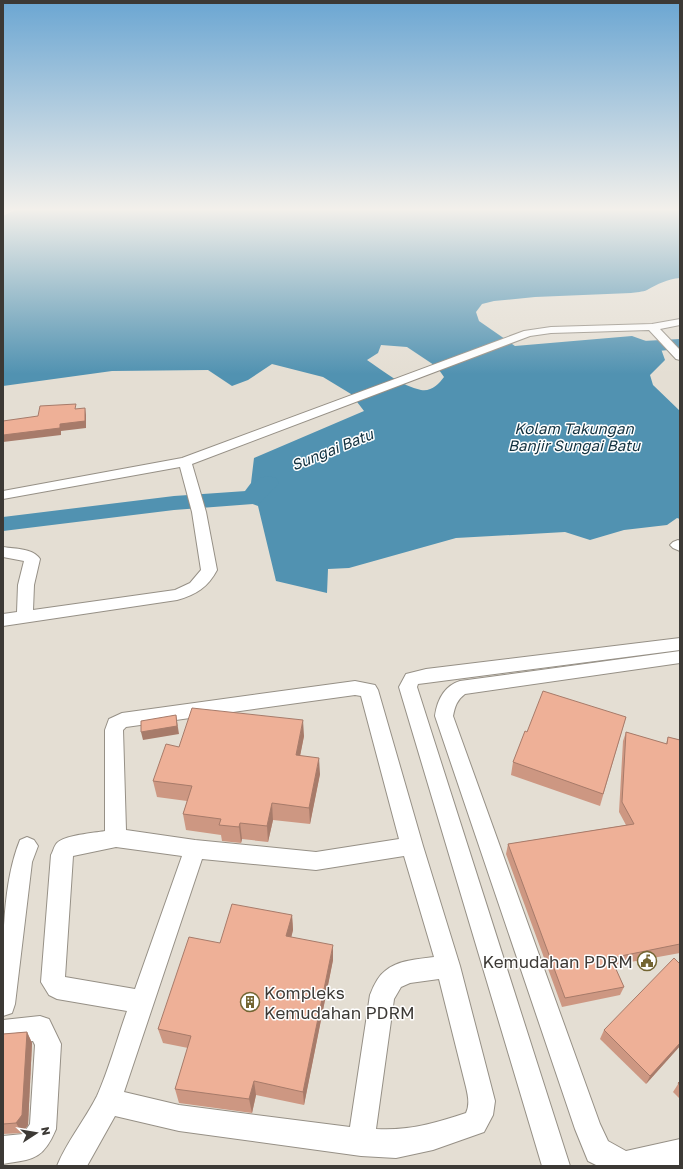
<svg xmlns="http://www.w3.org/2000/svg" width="683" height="1169" font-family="'Golos Text',sans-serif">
	<rect width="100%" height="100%" fill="#e4ded3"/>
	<path fill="#5192b1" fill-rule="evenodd" d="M15,210H680V278C667,279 658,284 647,290C643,292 636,292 631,293L535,297L494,301L482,304L476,312L479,321L515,346L632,336L660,346L665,360L650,375L653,385L680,411V519L677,518L667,525L624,530L590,540L565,532L456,538L349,568L328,569L327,593L276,581L258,506L239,499L251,483L254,458L364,411L351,394L323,377L272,364L248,380L232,386L208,370L112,371L3,386V216ZM381,345L407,347L437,367L444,377C439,384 431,392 421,390C402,386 383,371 367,360L378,353Z"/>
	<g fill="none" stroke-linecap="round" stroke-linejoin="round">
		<g fill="#5192b1" fill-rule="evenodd">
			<polygon points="680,339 680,349 624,354 617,352 615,348 617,344 624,342"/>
			<polygon points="268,476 276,478 279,483 261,502 253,504 174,510 3,531 3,517 174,496 246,491 260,478"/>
		</g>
		<defs>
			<g id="minor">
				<path d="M680,319V325L660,329L680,350V360L676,359L649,330L551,333L530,336L192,464L206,512L217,570C208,587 196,595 177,600L3,626V614L17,612L18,585L24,561L3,557V547C15,549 33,548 40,559L34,585L33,610L175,590L190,583L201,570L192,512L180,467L3,499V491L182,458L524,331L551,327L652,324Z"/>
				<polygon points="678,540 680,541 680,551 673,548 670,545 673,542"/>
				<polygon points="680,638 680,650 426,683 418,684 417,687 570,1166 542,1166 399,687 406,674 426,669"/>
				<path d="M680,651V663L465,694C457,700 455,706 453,716L600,1124L608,1141L626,1151L680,1139V1166H598L588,1161L575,1129L435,716C437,701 444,686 460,681Z"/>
				<path d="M355,681L375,685L378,690L423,846L460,966L495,1101L493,1115L484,1132L433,1150L396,1158L361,1156L179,1131L115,1116L87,1166H57C67,1141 85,1120 97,1096C109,1069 117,1039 127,1011L57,999L49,995L41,982L51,855C53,852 54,846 57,843C65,835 94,833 105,831V730L109,719L122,713ZM355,695L361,696L399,839L316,852L195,840L126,830L123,730L126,727ZM116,847L182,856L135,989L65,977L73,856ZM404,856L434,957C418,959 398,960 385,971C378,976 373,987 370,995L350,1127L179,1105L124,1092L202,859L316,870ZM439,979L466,1087C468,1096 470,1104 466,1113C436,1123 409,1131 376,1129L394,999L401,987L410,983Z"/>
				<path d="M27,837L34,840L38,846L32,862L15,1004L12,1013L3,1016C3,962 0,889 20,840Z"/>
				<path d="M40,1016L49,1019L61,1044L56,1129C43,1160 33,1159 3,1164V1136L23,1134L30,1124L35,1045L33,1041L3,1044V1020Z"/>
			</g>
		</defs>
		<use href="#minor" stroke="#969086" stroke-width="2"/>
		<use href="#minor" fill="#fff" fill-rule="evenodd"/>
	</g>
	<g fill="#cd9782">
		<polygon points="626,717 600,806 511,775 513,762 527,732"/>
		<polygon points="626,732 666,744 668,737 680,740 680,953 614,965 624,987 620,995 562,1007 506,854 508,844 626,825 619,812 623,741"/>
		<polygon points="304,736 300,756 320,774 310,824 273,820 268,842 242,839 241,843 222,841 221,835 186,830 183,814 187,801 157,797 153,781 179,747"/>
		<polygon points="292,915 293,930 291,937 333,960 304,1105 256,1095 252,1113 179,1103 175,1089 188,1048 163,1043 158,1029 220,943"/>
		<polygon points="680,964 680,1046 646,1084 600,1039 604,1030"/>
		<polygon points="27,1032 32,1043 28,1125 22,1133 3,1134 3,1034"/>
		<polygon points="680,1081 680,1099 673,1092"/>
	</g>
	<g fill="#a77b6a">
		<polygon points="85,408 86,415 86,428 61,431 61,435 3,442 3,435 60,424"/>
		<polygon points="176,715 179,734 143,740 141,732"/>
		<polygon points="303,720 304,736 297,771 296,755"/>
		<polygon points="319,758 320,774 310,824 309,808"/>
		<polygon points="272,803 273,820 268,842 267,826"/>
		<polygon points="240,823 242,839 241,843 239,827"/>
		<polygon points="292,915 293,930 288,951 286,936"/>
		<polygon points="333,945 333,960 304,1105 303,1092"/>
		<polygon points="27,1032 32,1043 28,1125 22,1133 16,1123"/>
		<polygon points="680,1043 680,1046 646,1084 650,1076"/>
		<polygon points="254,1081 256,1095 252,1113 249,1099"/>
	</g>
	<g fill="#eeb097" stroke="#a77b6a">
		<polygon points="76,404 75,409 85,408 85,421 60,424 60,428 3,435 3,421 38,416 40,406"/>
		<polygon points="543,691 626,717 603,794 513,762 525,731 527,732"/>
		<polygon points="192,708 303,720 296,755 319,758 309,808 272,803 267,826 240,823 239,827 219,825 221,819 183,814 192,786 153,781 166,744 179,747"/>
		<polygon points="176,715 177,726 141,732 141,721"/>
		<polygon points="626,732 667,744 668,737 680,740 680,944 611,958 624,987 565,998 508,844 634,824 622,802"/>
		<polygon points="232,904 292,915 286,936 333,945 303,1092 254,1081 249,1099 175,1089 191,1036 158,1029 189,937 220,943"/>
		<polygon points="674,958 680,964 680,1043 650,1076 604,1030"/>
		<polygon points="27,1032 22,1115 16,1123 3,1124 3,1034"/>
		<polygon points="680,1081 680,1086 678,1083"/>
	</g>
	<linearGradient id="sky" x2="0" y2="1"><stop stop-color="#6ba6d2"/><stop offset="0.56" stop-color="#f3f0eb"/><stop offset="1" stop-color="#f3f0eb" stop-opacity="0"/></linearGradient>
	<rect width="683" height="374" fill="url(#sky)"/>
	<defs>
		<symbol id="civic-ring" viewBox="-11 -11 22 22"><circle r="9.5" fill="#fff" stroke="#736532" stroke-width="1.5"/><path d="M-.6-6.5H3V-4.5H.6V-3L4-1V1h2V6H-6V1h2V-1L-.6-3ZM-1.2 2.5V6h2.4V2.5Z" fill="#736532"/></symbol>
		<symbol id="building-ring" viewBox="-11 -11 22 22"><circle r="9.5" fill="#fff" stroke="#736532" stroke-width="1.5"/><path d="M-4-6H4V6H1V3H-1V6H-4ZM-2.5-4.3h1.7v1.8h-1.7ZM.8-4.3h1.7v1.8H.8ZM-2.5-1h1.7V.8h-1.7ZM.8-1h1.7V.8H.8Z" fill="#736532"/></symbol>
	</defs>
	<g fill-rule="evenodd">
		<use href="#civic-ring" x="636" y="950" width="22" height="22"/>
		<use href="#building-ring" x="239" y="991" width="22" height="22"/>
	</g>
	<g text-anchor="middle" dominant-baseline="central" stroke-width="3" stroke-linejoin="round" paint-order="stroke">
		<g font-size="15" font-style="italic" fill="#11303e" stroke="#fff">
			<text x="574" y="428">Kolam Takungan<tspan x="574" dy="17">Banjir Sungai Batu</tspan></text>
			<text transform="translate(332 449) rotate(-22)">Sungai Batu</text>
		</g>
		<g font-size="17" fill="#3c3935" stroke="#fff" text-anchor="end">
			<text x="633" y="961">Kemudahan PDRM</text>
			<text x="264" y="992" text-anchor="start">Kompleks<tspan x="264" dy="20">Kemudahan PDRM</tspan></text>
		</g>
	</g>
	<rect width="683" height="1169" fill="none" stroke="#3c3935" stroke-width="8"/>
	<g transform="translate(36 1133) rotate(78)" stroke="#ffffff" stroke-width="3" paint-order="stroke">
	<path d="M0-3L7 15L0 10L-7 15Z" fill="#3c3935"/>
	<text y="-6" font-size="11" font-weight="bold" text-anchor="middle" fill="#3c3935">N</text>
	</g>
</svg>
